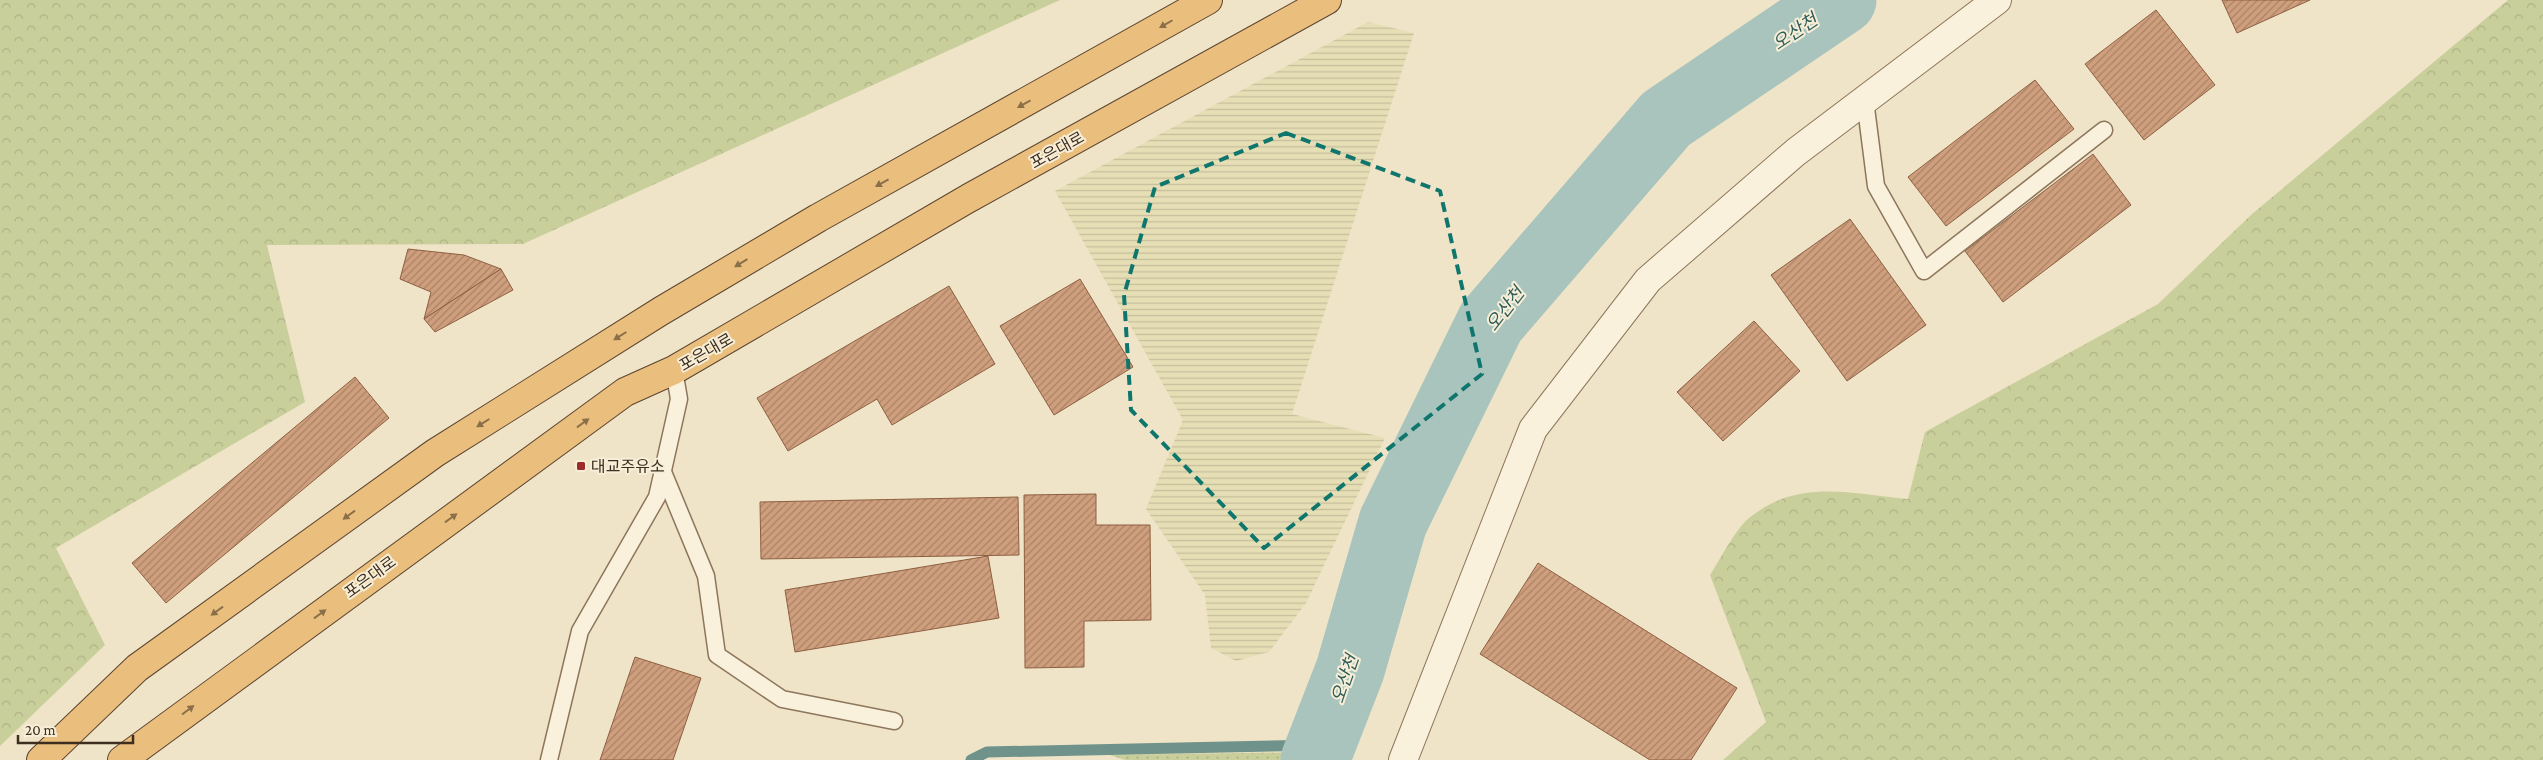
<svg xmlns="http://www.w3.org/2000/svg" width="2543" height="760" font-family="'Crimson Pro','Noto Sans KR',serif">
	<defs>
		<pattern id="farmland-rules" width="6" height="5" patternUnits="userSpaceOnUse" patternTransform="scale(1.25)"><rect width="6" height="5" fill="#e6deb5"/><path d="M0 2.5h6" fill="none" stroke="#c6bf9b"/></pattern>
		<pattern id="grass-dots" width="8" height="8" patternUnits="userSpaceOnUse" patternTransform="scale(1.25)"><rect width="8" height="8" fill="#c9cf9b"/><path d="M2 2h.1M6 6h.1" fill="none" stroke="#aeb285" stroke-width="1.8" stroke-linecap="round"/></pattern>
		<pattern id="forest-crowns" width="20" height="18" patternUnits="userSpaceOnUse" patternTransform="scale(1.25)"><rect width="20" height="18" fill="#c9cf9b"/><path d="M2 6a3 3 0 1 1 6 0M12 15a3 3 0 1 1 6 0" fill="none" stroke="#aeb285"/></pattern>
		<pattern id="building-hatch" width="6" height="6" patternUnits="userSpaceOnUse" patternTransform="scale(1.25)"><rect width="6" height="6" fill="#cf9f7d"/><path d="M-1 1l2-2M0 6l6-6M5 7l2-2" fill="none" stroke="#a98266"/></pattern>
	</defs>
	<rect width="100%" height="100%" fill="#f0e4c8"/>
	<polygon fill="url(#farmland-rules)" points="1368,22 1414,33 1292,414 1385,438 1306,603 1269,652 1236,661 1211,648 1205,595 1146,509 1183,420 1055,191"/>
	<polygon fill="url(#grass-dots)" points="1313,752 1310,760 1125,760 1110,755"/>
	<g fill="url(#forest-crowns)">
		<polygon points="0,0 1060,0 523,244 267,245 305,402 56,548 105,645 0,746"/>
		<path d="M2508,0H2543V760H1723L1766,722L1710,575C1719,561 1737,527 1749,518C1798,478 1850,494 1908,499L1925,432L2158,304L2252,214Z"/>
	</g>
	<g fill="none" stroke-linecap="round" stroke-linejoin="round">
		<polyline stroke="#6f938a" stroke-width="11" points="971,760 987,752 1321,745"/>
		<polyline stroke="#a9c4bc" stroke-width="69" points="1315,760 1350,670 1393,522 1491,322 1666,119 1842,0"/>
	</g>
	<g fill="url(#building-hatch)" stroke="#8d5f41">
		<polygon points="2222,0 2310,0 2237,33"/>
		<polygon points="2156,10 2215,85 2144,140 2085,64"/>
		<polygon points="2035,80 2074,129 1946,226 1908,177"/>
		<polygon points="2093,154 2131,205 2003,302 1965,251"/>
		<polygon points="1850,219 1926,325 1847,381 1771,275"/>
		<polygon points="408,249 464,255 501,269 424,319 431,292 400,279"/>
		<polygon points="501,269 513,290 435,332 424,319"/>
		<polygon points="1080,279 1133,367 1054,415 1000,326"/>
		<polygon points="949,286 995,364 892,425 877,399 788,451 757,398"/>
		<polygon points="1754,321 1800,371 1723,441 1677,392"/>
		<polygon points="355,377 389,418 166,603 132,563"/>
		<polygon points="1096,494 1096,525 1150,525 1151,620 1084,621 1084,667 1025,668 1024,495"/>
		<polygon points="1018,497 1019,555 761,559 760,502"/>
		<polygon points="988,556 999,618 795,652 785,590"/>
		<polygon points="1538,563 1737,688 1691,760 1650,760 1480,654"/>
		<polygon points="635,657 701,678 673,760 600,760"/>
	</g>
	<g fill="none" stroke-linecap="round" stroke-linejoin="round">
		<defs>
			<g id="service">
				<polyline points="1865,100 1876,186 1924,271 2104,130"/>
				<polyline points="663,472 706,576 717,655 782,699 894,721"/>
				<polyline points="549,760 580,631 657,497 679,399 674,370"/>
			</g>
			<polyline id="minor" points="1403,760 1533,429 1648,280 1796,152 1997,0"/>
			<g id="trunk">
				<polyline points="41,760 137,668 435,453 661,311 818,218 1208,0"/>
				<polyline points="122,760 625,392 674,370 969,198 1327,0"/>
			</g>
		</defs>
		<use href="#service" stroke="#8d765c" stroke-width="19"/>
		<use href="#minor" stroke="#8d765c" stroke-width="30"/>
		<use href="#trunk" stroke="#5b4430" stroke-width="30"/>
		<use href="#service" stroke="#faf1dc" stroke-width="16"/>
		<use href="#minor" stroke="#faf1dc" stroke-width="28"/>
		<use href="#trunk" stroke="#eabe7c" stroke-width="28"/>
	</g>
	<defs><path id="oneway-solid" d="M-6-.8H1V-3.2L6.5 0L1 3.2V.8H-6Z" transform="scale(1.25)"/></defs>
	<g fill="#8b6f49">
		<use href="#oneway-solid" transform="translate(1166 24) rotate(150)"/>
		<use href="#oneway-solid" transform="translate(1024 104) rotate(151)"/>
		<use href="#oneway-solid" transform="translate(882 183) rotate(151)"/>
		<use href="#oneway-solid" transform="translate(741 263) rotate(149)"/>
		<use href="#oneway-solid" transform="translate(620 336) rotate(148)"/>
		<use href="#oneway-solid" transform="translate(483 423) rotate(148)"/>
		<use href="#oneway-solid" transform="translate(583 423) rotate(-36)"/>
		<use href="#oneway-solid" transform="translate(349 515) rotate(144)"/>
		<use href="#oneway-solid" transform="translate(451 518) rotate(-36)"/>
		<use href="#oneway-solid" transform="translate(217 611) rotate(144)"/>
		<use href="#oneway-solid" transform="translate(320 614) rotate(-36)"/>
		<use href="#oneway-solid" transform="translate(188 710) rotate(-37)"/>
	</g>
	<path fill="none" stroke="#0f766e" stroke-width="4" stroke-dasharray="10 6" stroke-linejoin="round" d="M1286,133L1440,191L1482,374L1264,548L1131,410L1124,295L1155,187Z"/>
	<rect fill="#9e2a2b" stroke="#f7eed8" stroke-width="2" x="576" y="461" width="10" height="10" rx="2.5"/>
	<g text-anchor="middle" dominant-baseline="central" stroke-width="4" stroke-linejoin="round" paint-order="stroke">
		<g font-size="16" fill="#3d2e20" stroke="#f7eed8">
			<text transform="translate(1057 150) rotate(-29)">포은대로</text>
			<text transform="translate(706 352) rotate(-30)">포은대로</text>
			<text transform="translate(370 577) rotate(-36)">포은대로</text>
		</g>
		<g font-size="16" fill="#3d2e20" stroke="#f7eed8" text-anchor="start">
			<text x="591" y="466">대교주유소</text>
		</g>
		<g font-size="18" font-style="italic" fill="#2f5d5a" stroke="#f7eed8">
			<text transform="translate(1795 32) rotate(-34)">오산천</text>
			<text transform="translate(1505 309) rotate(-52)">오산천</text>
			<text transform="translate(1345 679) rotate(-71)">오산천</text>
		</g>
	</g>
	<path d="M18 735v8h115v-8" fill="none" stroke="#3d2e20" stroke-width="2.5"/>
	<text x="25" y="735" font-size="15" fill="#3d2e20" stroke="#f7eed8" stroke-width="4" paint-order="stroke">20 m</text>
</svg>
